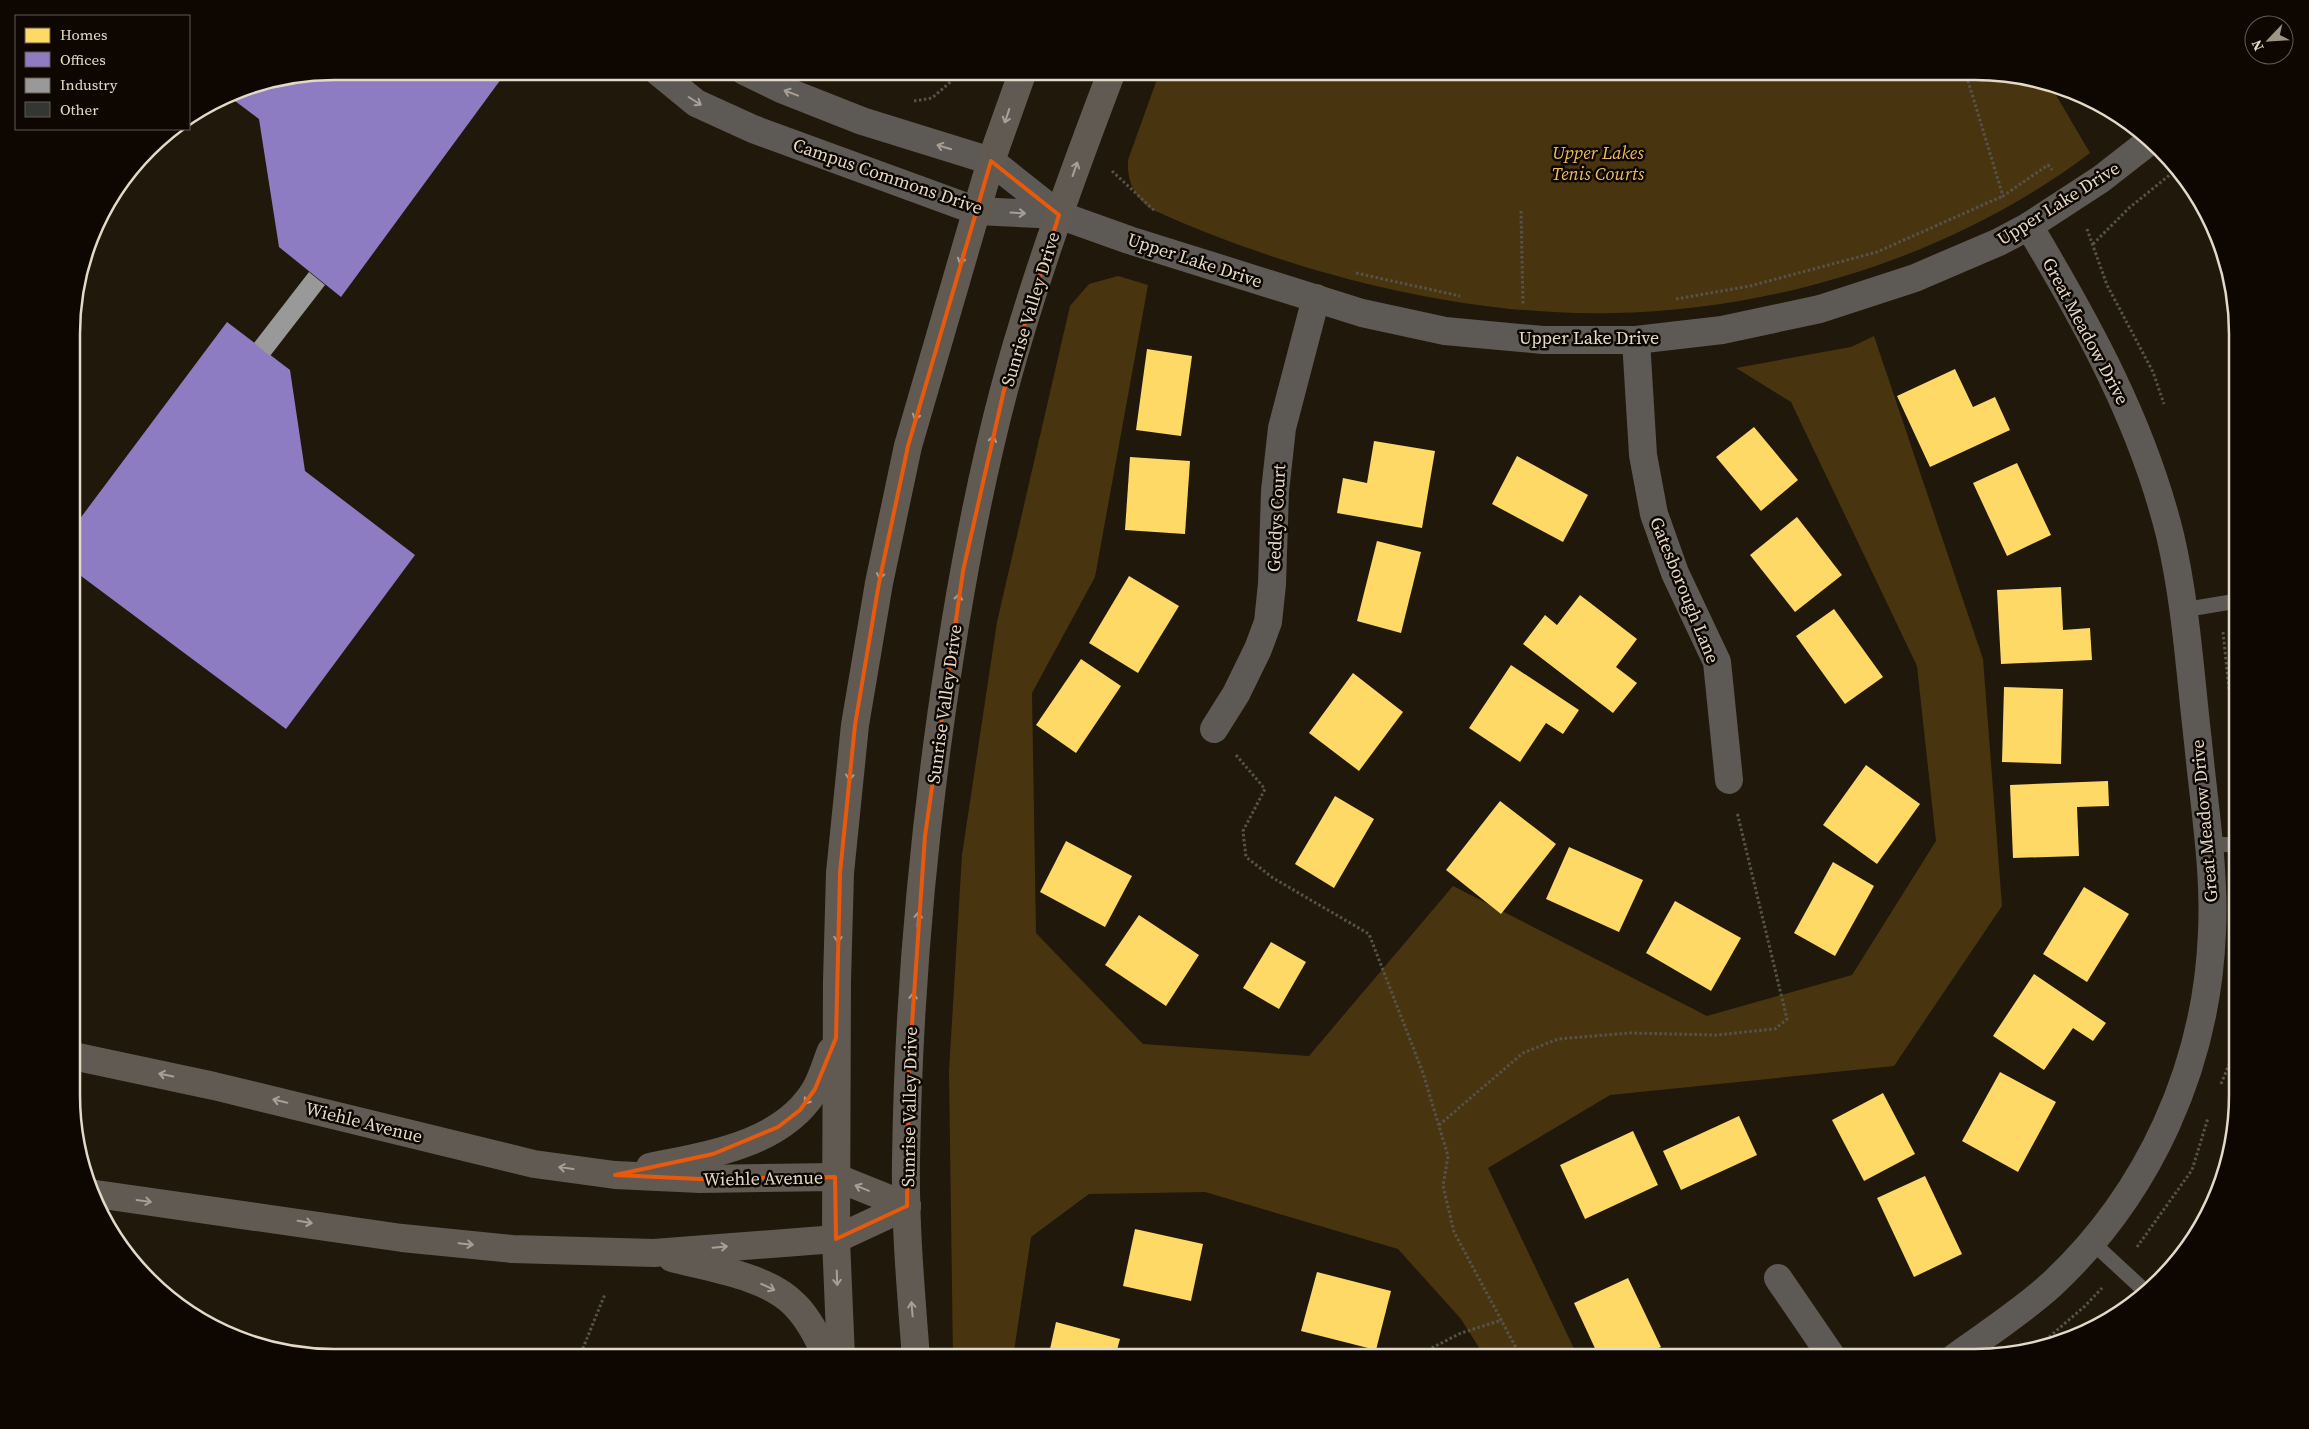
<svg xmlns="http://www.w3.org/2000/svg" width="2309" height="1429" font-family="'Source Serif 4',serif">
	<rect width="100%" height="100%" fill="#20180a"/>
	<g fill="#483510">
		<path d="M1160,71H1975L2049,83L2090,153C1955,255 1780,310 1612,313C1461,317 1286,271 1149,208C1133,195 1127,181 1128,160Z"/>
		<polygon points="1118,276 1148,285 1095,577 1032,693 1036,933 1143,1044 1309,1056 1453,886 1707,1016 1852,975 1936,841 1917,666 1791,402 1736,368 1851,347 1874,336 1983,659 2002,906 1894,1066 1610,1095 1488,1168 1578,1357 1485,1357 1461,1319 1398,1249 1205,1192 1089,1194 1031,1237 1013,1358 953,1358 949,1071 962,855 997,622 1070,306 1089,284"/>
	</g>
	<g fill="#ffd966">
		<polygon points="1147,349 1192,356 1181,436 1136,430"/>
		<polygon points="1955,369 1973,407 1995,397 2010,430 1930,467 1897,396"/>
		<polygon points="1754,427 1798,480 1761,511 1716,457"/>
		<polygon points="1374,441 1435,451 1422,528 1337,513 1343,478 1367,483"/>
		<polygon points="1517,456 1588,495 1563,542 1492,504"/>
		<polygon points="1130,457 1190,461 1185,534 1125,530"/>
		<polygon points="2017,463 2051,535 2007,556 1973,483"/>
		<polygon points="1797,517 1842,575 1795,612 1750,555"/>
		<polygon points="1377,541 1421,552 1401,633 1357,621"/>
		<polygon points="1129,576 1179,606 1138,673 1089,643"/>
		<polygon points="2061,587 2063,630 2090,628 2092,660 2001,664 1997,590"/>
		<polygon points="1580,595 1637,639 1616,667 1637,683 1613,713 1523,644 1545,615 1557,625"/>
		<polygon points="1834,609 1883,677 1845,704 1796,636"/>
		<polygon points="1081,659 1121,686 1076,753 1036,725"/>
		<polygon points="1511,665 1579,710 1563,734 1546,723 1520,762 1469,728"/>
		<polygon points="1353,673 1403,712 1359,771 1309,733"/>
		<polygon points="2004,687 2063,689 2061,764 2002,762"/>
		<polygon points="1866,765 1920,804 1877,864 1823,825"/>
		<polygon points="2108,781 2109,806 2077,807 2079,856 2013,858 2010,785"/>
		<polygon points="1335,796 1374,819 1334,888 1295,864"/>
		<polygon points="1500,801 1556,844 1501,914 1446,870"/>
		<polygon points="1066,841 1132,876 1105,927 1040,892"/>
		<polygon points="1569,847 1643,880 1619,932 1546,899"/>
		<polygon points="1833,862 1874,886 1835,956 1794,933"/>
		<polygon points="2084,887 2129,914 2087,982 2043,954"/>
		<polygon points="1675,901 1741,938 1711,991 1646,953"/>
		<polygon points="1139,915 1199,955 1166,1006 1105,965"/>
		<polygon points="1271,942 1306,962 1279,1009 1243,988"/>
		<polygon points="2034,974 2106,1023 2093,1041 2073,1028 2044,1070 1993,1036"/>
		<polygon points="2000,1072 2056,1102 2018,1172 1962,1141"/>
		<polygon points="1883,1093 1915,1154 1864,1181 1832,1120"/>
		<polygon points="1739,1116 1757,1155 1681,1190 1663,1151"/>
		<polygon points="1633,1131 1658,1185 1585,1219 1560,1165"/>
		<polygon points="1925,1176 1962,1254 1914,1277 1877,1198"/>
		<polygon points="1135,1229 1203,1244 1191,1301 1123,1286"/>
		<polygon points="1317,1272 1391,1291 1376,1350 1301,1331"/>
		<polygon points="1628,1278 1661,1347 1638,1357 1599,1357 1574,1303"/>
		<polygon points="1056,1322 1120,1339 1115,1357 1048,1358"/>
		<polygon points="1694,1352 1696,1357 1682,1357"/>
	</g>
	<g fill="#8e7cc3">
		<polygon points="334,71 507,71 341,297 279,247 259,119 227,95 234,91"/>
		<polygon points="227,322 290,370 305,471 415,555 286,729 73,570 73,528"/>
	</g>
	<polygon fill="#999" points="309,272 325,285 270,356 254,343"/>
	<polygon fill="#343632" points="2218,242 2229,266 2237,319 2229,320"/>
	<g fill="none" stroke-linecap="round" stroke-linejoin="round">
		<g stroke="#57534b" stroke-width="3" stroke-dasharray="2.5 2.5" stroke-linecap="butt">
			<polyline points="1965,71 2003,196 2048,165 2052,170"/>
			<polyline points="914,101 932,98 963,71"/>
			<polyline points="1112,171 1156,212"/>
			<polyline points="1521,211 1523,305"/>
			<polyline points="2087,229 2107,285 2153,372 2164,404"/>
			<polyline points="2093,244 2129,208 2177,169"/>
			<polyline points="1356,273 1460,296"/>
			<polyline points="1676,299 1750,286 1877,252 2003,196"/>
			<polyline points="2223,632 2232,717"/>
			<polyline points="1236,755 1265,789 1243,831 1246,857 1273,878 1369,934 1423,1073 1448,1156 1443,1186 1454,1232 1521,1357"/>
			<polyline points="2221,1084 2232,1057 2235,1035"/>
			<polyline points="1439,1125 1523,1053 1558,1039 1630,1033 1716,1035 1775,1029 1787,1019 1737,812"/>
			<polyline points="2137,1247 2192,1170 2208,1118"/>
			<polyline points="2034,1350 2085,1306 2102,1288"/>
			<polyline points="1414,1357 1461,1333 1502,1320"/>
			<polyline points="579,1358 605,1294"/>
		</g>
		<g stroke="#5d5954" stroke-width="15">
			<polyline points="2183,610 2237,601"/>
			<polyline points="2209,844 2237,845"/>
			<polyline points="2093,1243 2146,1292"/>
		</g>
		<g stroke="#5d5954" stroke-width="28">
			<polyline points="657,71 696,103 753,129 977,211 1059,215 1129,240 1362,313 1445,331 1543,340 1636,340 1722,330 1820,309 1915,278 1999,242 2029,226 2101,179 2151,140"/>
			<polyline points="744,71 781,89 862,121 991,161 1059,215"/>
			<polyline points="1636,340 1643,455 1654,514 1675,573 1717,662 1729,780"/>
			<polyline points="1214,729 1236,694 1258,649 1268,622 1272,584 1275,491 1282,428 1316,298"/>
			<polyline points="1778,1278 1832,1357"/>
			<path d="M1955,1357C1987,1334 2021,1312 2051,1285C2149,1194 2207,1066 2212,932C2215,869 2204,805 2198,742C2190,673 2186,603 2170,535C2142,422 2088,325 2029,226"/>
		</g>
		<g stroke="#605a53" stroke-width="28">
			<polyline points="73,1056 214,1086 534,1164 615,1175 700,1179 835,1177 907,1206"/>
			<path d="M650,1167C707,1155 782,1145 815,1090C822,1078 826,1063 831,1051"/>
			<polyline points="96,1194 402,1238 512,1249 654,1253 836,1239 907,1206"/>
			<path d="M672,1258C709,1268 768,1276 795,1305C809,1319 819,1339 827,1358"/>
			<polyline points="841,1358 836,1239 837,981 840,873 855,725 879,583 908,446 991,161 1023,71"/>
			<path d="M916,1358C911,1292 905,1226 906,1160C908,1022 919,883 937,746C953,626 973,507 1004,390C1033,282 1072,176 1112,71"/>
		</g>
	</g>
	<defs><path id="oneway-shaft" d="M-6 0H5M1.5-3L5.5 0L1.5 3" fill="none" stroke-width="1.6" stroke-linecap="round" stroke-linejoin="round" transform="scale(1.25)"/></defs>
	<g stroke="#a79f94">
		<use href="#oneway-shaft" transform="translate(791 93) rotate(-159)"/>
		<use href="#oneway-shaft" transform="translate(695 101) rotate(32)"/>
		<use href="#oneway-shaft" transform="translate(944 147) rotate(-163)"/>
		<use href="#oneway-shaft" transform="translate(1018 213) rotate(3)"/>
	</g>
	<g stroke="#a8a094">
		<use href="#oneway-shaft" transform="translate(1007 116) rotate(108)"/>
		<use href="#oneway-shaft" transform="translate(1075 169) rotate(-71)"/>
		<use href="#oneway-shaft" transform="translate(962 257) rotate(107)"/>
		<use href="#oneway-shaft" transform="translate(917 413) rotate(106)"/>
		<use href="#oneway-shaft" transform="translate(992 443) rotate(-77)"/>
		<use href="#oneway-shaft" transform="translate(881 572) rotate(102)"/>
		<use href="#oneway-shaft" transform="translate(958 601) rotate(-81)"/>
		<use href="#oneway-shaft" transform="translate(850 773) rotate(96)"/>
		<use href="#oneway-shaft" transform="translate(918 919) rotate(-85)"/>
		<use href="#oneway-shaft" transform="translate(838 935) rotate(92)"/>
		<use href="#oneway-shaft" transform="translate(913 1000) rotate(-87)"/>
		<use href="#oneway-shaft" transform="translate(166 1075) rotate(-168)"/>
		<use href="#oneway-shaft" transform="translate(809 1098) rotate(126)"/>
		<use href="#oneway-shaft" transform="translate(280 1101) rotate(-167)"/>
		<use href="#oneway-shaft" transform="translate(566 1168) rotate(-172)"/>
		<use href="#oneway-shaft" transform="translate(862 1188) rotate(-158)"/>
		<use href="#oneway-shaft" transform="translate(144 1201) rotate(8)"/>
		<use href="#oneway-shaft" transform="translate(305 1222) rotate(9)"/>
		<use href="#oneway-shaft" transform="translate(466 1244) rotate(6)"/>
		<use href="#oneway-shaft" transform="translate(720 1247) rotate(-5)"/>
		<use href="#oneway-shaft" transform="translate(837 1278) rotate(88)"/>
		<use href="#oneway-shaft" transform="translate(768 1287) rotate(25)"/>
		<use href="#oneway-shaft" transform="translate(912 1309) rotate(-95)"/>
	</g>
	<path fill="none" stroke="#e8590c" stroke-width="4" stroke-linejoin="round" d="M991,161L1059,215L1004,390L963,571L925,836L909,1068L907,1206L836,1239L835,1177L700,1179L615,1175L713,1154L778,1127L800,1110L815,1089L836,1038L840,873L855,725L879,583L908,446Z"/>
	<g text-anchor="middle" dominant-baseline="central" stroke-width="5" stroke-linejoin="round" paint-order="stroke">
		<g font-size="18" font-style="italic" fill="#efbc64" stroke="#0e0701">
			<text x="1598" y="152">Upper Lakes<tspan x="1598" dy="21">Tenis Courts</tspan></text>
		</g>
		<g font-size="18" fill="#e3d9c9" stroke="#0e0701">
			<text transform="translate(888 176) rotate(19)">Campus Commons Drive</text>
			<text transform="translate(2058 203) rotate(-32)">Upper Lake Drive</text>
			<text transform="translate(1195 260) rotate(18)">Upper Lake Drive</text>
			<text transform="translate(1030 309) rotate(-73)">Sunrise Valley Drive</text>
			<text transform="translate(2086 331) rotate(62)">Great Meadow Drive</text>
			<text x="1589" y="337">Upper Lake Drive</text>
			<text transform="translate(1276 518) rotate(-87)">Geddys Court</text>
			<text transform="translate(1685 590) rotate(68)">Gatesborough Lane</text>
			<text transform="translate(944 704) rotate(-82)">Sunrise Valley Drive</text>
			<text transform="translate(2204 821) rotate(-95)">Great Meadow Drive</text>
			<text transform="translate(909 1107) rotate(-89)">Sunrise Valley Drive</text>
			<text transform="translate(364 1122) rotate(14)">Wiehle Avenue</text>
			<text transform="translate(763 1178) rotate(-1)">Wiehle Avenue</text>
		</g>
	</g>
	<path d="M0 0H2309V1429H0ZM334 80H1975A254 254 0 0 1 2229 334V1095A254 254 0 0 1 1975 1349H334A254 254 0 0 1 80 1095V334A254 254 0 0 1 334 80Z" fill="#0e0701" fill-rule="evenodd"/>
	<path fill="none" stroke="#e3d9c9" stroke-width="2.5" d="M334 80H1975A254 254 0 0 1 2229 334V1095A254 254 0 0 1 1975 1349H334A254 254 0 0 1 80 1095V334A254 254 0 0 1 334 80Z"/>
	<rect x="15" y="15" width="175" height="115" fill="#0e0701" stroke="#635b51"/>
	<rect x="25" y="28" width="25" height="15" fill="#ffd966" stroke="#635b51"/>
	<text x="60" y="40" font-size="15" fill="#e3d9c9">Homes</text>
	<rect x="25" y="52" width="25" height="15" fill="#8e7cc3" stroke="#635b51"/>
	<text x="60" y="65" font-size="15" fill="#e3d9c9">Offices</text>
	<rect x="25" y="78" width="25" height="15" fill="#999999" stroke="#635b51"/>
	<text x="60" y="90" font-size="15" fill="#e3d9c9">Industry</text>
	<rect x="25" y="102" width="25" height="15" fill="#343632" stroke="#635b51"/>
	<text x="60" y="115" font-size="15" fill="#e3d9c9">Other</text>
	<g transform="translate(2269 40) rotate(245)"><circle r="24" fill="#0e0701" stroke="#635b51"/>
	<path d="M0-4L9 19L0 12L-9 19Z" fill="#9f9586"/>
	<text y="-8" font-size="14" font-weight="bold" text-anchor="middle" fill="#e3d9c9">N</text>
	</g>
</svg>
